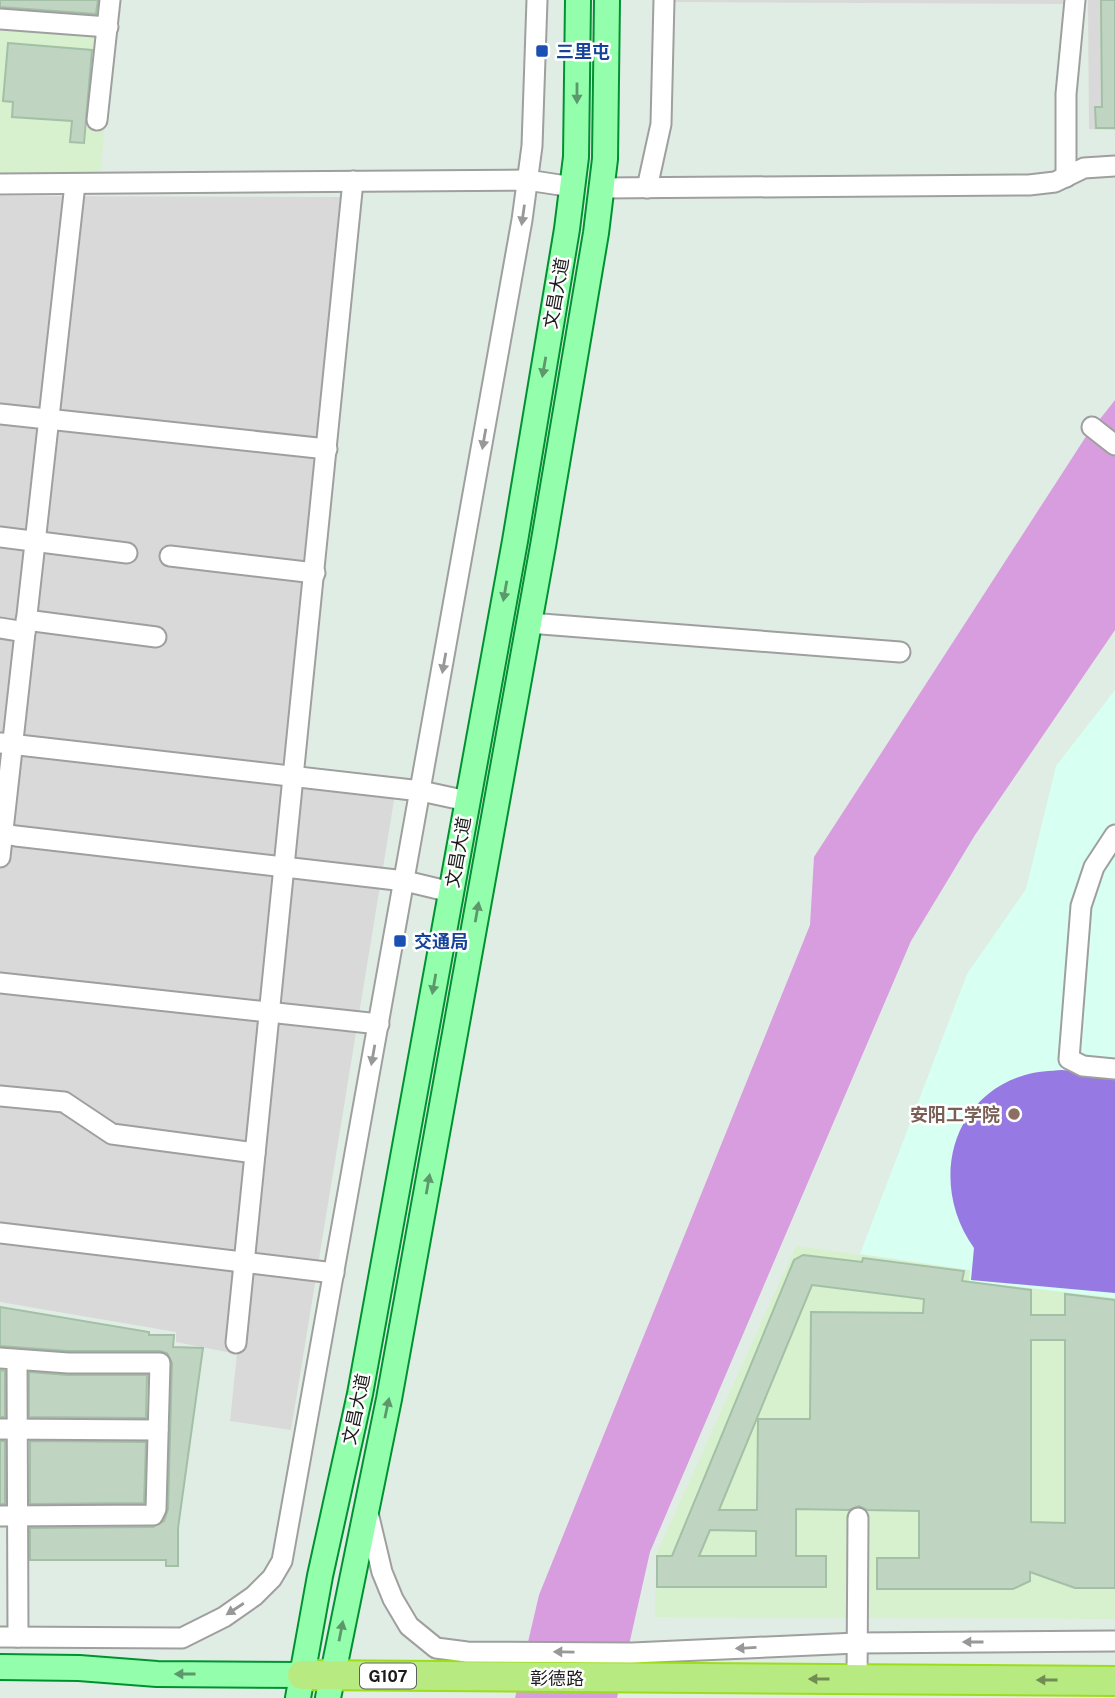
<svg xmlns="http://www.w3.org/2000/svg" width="1115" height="1698" font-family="'Public Sans','Noto Sans SC',sans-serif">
	<rect width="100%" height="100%" fill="#e0ede4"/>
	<g fill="#d8d9d8">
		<polygon points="665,0 1068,0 1068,4 677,2"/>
		<polygon points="1088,0 1115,0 1115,130 1089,129"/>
		<polygon points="0,196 342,197 282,781 395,794 291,1430 230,1421 237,1354 176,1342 176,1332 0,1302"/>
	</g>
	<g fill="#d7f0cd">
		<polygon points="0,0 117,0 100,174 0,174"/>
		<polygon points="796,1246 970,1270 969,1281 1115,1298 1115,1619 655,1617 656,1555"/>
	</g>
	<polygon fill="#d7fff2" points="1115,690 1115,1298 969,1281 970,1270 860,1254 967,974 1026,889 1056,766"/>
	<path fill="#9679e2" d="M1062,1070L1115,1075V1293L971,1280L974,1248C930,1187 948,1098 1025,1075C1037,1071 1050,1071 1062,1070Z"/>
	<polygon fill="#d79dde" points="1115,400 1115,630 975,835 911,941 650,1552 617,1698 515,1698 539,1595 810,925 814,857 1085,438"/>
	<g fill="#c0d4c2" stroke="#a2c0a5" stroke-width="2" fill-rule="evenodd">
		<polygon points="0,0 98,0 96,14 0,7"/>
		<polygon points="1101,0 1115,0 1115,128 1096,128 1095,107 1102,107"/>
		<polygon points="8,43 92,50 84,143 70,142 72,121 12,117 13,102 3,101"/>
		<path d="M803,1255L862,1262L863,1258L964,1271L962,1281L1031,1290V1315H1065V1294L1115,1300V1588H1075L1030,1572V1581L1013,1589H877V1558H919V1511L867,1510L859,1506L849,1510L796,1509V1556H826V1587H657V1556H672L794,1260ZM812,1285L924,1299L923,1313L811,1312L810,1419H758L757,1510H719ZM1031,1340H1065V1523L1031,1522ZM710,1530L756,1531V1556H699Z"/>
		<polygon points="0,1307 149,1332 149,1335 174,1335 173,1347 203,1348 178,1528 178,1566 166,1566 166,1560 30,1560 30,1528 153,1527 164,1521 168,1509 172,1363 167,1353 160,1351 68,1351 0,1346"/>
		<polygon points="0,1370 5,1371 5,1417 0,1417"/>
		<polygon points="29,1372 68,1375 147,1375 146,1418 29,1417"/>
		<rect x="0" y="1441" width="5" height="63"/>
		<polygon points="30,1441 146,1442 144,1503 30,1504"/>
	</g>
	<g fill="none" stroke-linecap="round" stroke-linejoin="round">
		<defs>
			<g id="minor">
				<polyline points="0,19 108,27"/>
				<polyline points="97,120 110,0"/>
				<polyline points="1066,177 1066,94 1075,0"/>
				<polyline points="0,184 527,180 573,187"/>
				<polyline points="602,188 1029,185 1055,182 1084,168 1115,166"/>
				<polyline points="647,188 661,124 664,0"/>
				<polyline points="0,414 327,449"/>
				<polyline points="1092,427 1115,445"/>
				<polyline points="0,537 127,553"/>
				<polyline points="170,556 315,573"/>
				<polyline points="26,620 156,637"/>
				<polyline points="529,623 900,652"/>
				<polyline points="0,628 25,632"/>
				<polyline points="1,743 421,791 467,801"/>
				<polyline points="0,833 16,836 405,881 451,892"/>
				<polyline points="1115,835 1094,867 1081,906 1069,1059 1083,1066 1115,1069"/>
				<polyline points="0,857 75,184"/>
				<polyline points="0,983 379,1024"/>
				<polyline points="0,1096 64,1102 112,1134 255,1153"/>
				<polyline points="0,1233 334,1273"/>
				<polyline points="236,1343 353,181"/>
				<polyline points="0,1358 68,1363 160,1363 156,1509 153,1515 0,1516"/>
				<polyline points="17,1360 18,1637"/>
				<polyline points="0,1429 158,1430"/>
				<polyline points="368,1513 382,1572 393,1599 409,1626 436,1648 467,1652 632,1653 857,1643 1115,1641"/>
				<polyline points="0,1637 182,1638 224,1617 254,1596 272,1578 282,1561 522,220 532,146 537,0"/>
				<polyline points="857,1680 858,1518"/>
			</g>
			<g id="major">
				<polyline points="0,1667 79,1668 157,1674 302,1675"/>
				<polyline points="298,1698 320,1576 360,1394 515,541 567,229 576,157 578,0"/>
				<polyline points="328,1698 389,1399 543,546 596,233 605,159 607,0"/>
			</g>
			<polyline id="highway" points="302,1675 1115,1681"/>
		</defs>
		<use href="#minor" stroke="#9f9f9f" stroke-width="23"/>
		<use href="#major" stroke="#009231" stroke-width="28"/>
		<use href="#highway" stroke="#9edd1b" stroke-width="32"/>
		<use href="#minor" stroke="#fff" stroke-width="19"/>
		<use href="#major" stroke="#93ffad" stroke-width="24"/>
		<use href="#highway" stroke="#b8ea82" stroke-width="28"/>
	</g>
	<defs><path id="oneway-solid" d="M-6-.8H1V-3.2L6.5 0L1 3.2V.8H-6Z" transform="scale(1.75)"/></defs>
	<g fill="#5d986b">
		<use href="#oneway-solid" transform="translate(577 93) rotate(90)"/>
		<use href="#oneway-solid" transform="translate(544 367) rotate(100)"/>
		<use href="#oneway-solid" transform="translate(505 591) rotate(100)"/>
		<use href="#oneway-solid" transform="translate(477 912) rotate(-80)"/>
		<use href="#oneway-solid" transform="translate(434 984) rotate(100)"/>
		<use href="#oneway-solid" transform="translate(428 1184) rotate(-80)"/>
		<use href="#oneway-solid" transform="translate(387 1408) rotate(-78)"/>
		<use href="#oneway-solid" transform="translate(341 1631) rotate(-79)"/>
		<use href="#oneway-solid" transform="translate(185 1674) rotate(-180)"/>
	</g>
	<g fill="#989898">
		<use href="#oneway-solid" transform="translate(523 215) rotate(98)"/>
		<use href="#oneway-solid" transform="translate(484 439) rotate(100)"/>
		<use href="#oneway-solid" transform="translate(444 663) rotate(100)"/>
		<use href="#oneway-solid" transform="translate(373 1055) rotate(100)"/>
		<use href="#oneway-solid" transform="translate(235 1609) rotate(147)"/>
		<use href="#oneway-solid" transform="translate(973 1642) rotate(180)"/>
		<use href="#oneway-solid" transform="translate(746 1648) rotate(177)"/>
		<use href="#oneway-solid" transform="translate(564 1652) rotate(-179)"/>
	</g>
	<g fill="#718d54">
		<use href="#oneway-solid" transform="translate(819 1679) rotate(-180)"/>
		<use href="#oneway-solid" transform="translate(1047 1680) rotate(-180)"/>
	</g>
	<g fill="#1a4fb4" stroke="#fff" stroke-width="2.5">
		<rect x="535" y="44" width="14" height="14" rx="3.5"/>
		<rect x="393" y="934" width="14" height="14" rx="3.5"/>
	</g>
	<circle fill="#8d6e63" stroke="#fff" stroke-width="2.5" cx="1014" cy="1114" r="7"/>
	<g text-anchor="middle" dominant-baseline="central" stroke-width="5" stroke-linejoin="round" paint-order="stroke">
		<rect fill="#fff" stroke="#5f5f5f" stroke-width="2" x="360" y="1663.5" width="56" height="25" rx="5"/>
		<g font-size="16" font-weight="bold" fill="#1b1b1b">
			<text x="388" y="1676">G107</text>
		</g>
		<g font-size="18" font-weight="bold" fill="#164399" stroke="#fff" text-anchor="start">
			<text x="556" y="51">三里屯</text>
			<text x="414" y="941">交通局</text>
		</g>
		<g font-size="18" fill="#1b1b1b" stroke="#fff">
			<text transform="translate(556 293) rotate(-80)">文昌大道</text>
			<text transform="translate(458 852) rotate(-80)">文昌大道</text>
			<text transform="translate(356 1409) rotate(-78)">文昌大道</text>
			<text x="557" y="1678">彰德路</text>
		</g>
		<g font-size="18" font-weight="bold" fill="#785e54" stroke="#fff" text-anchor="end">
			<text x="1000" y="1114">安阳工学院</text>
		</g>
	</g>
</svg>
